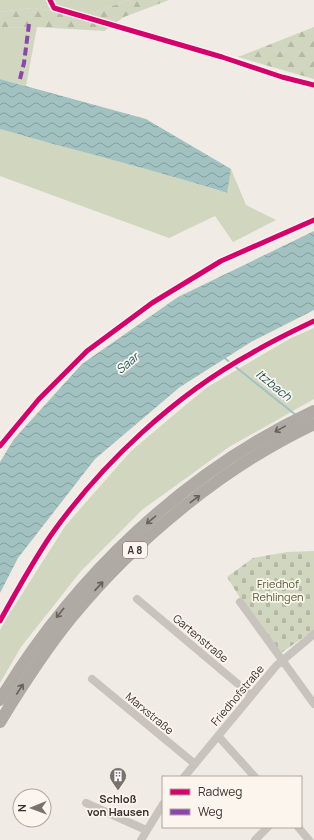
<svg xmlns="http://www.w3.org/2000/svg" width="314" height="840" font-family="Manrope,sans-serif">
	<defs>
		<pattern id="forest-firs" width="22" height="20" patternUnits="userSpaceOnUse"><rect width="22" height="20" fill="#d1d6bf"/><path d="M5 1l3.5 6h-7zM16 11l3.5 6h-7z" fill="#b4b8a4"/></pattern>
		<pattern id="cemetery-stones" width="16" height="16" patternUnits="userSpaceOnUse"><rect width="16" height="16" fill="#d1d6bf"/><path d="M2 7V4a2 2 0 0 1 4 0v3zM10 15v-3a2 2 0 0 1 4 0v3z" fill="#b4b8a4"/></pattern>
		<pattern id="water-waves" width="16" height="10" patternUnits="userSpaceOnUse"><rect width="16" height="10" fill="#a1c2c1"/><path d="M0 5q4-4 8 0t8 0" fill="none" stroke="#849e9d"/></pattern>
	</defs>
	<rect width="100%" height="100%" fill="#f0ebe5"/>
	<g fill="#d1d6bf">
		<polygon points="0,0 129,0 87,15 32,8 0,12"/>
		<polygon points="37,27 26,86 0,79 0,28"/>
		<path d="M0,129C75,150 152,169 226,193L231,169L246,205L276,220L233,242L215,216L169,238L0,176Z"/>
		<polygon points="314,328 314,399 229,447 142,510 81,571 21,647 0,683 0,630 6,619 66,525 131,451 206,388 291,338"/>
	</g>
	<g fill="url(#forest-firs)">
		<polygon points="129,0 169,0 124,17 104,31 37,27 0,28 0,12 32,8 87,15"/>
		<polygon points="314,27 314,79 238,57"/>
	</g>
	<polygon fill="url(#cemetery-stones)" points="314,551 314,630 281,653 242,601 227,577 253,558 287,552"/>
	<g fill="url(#water-waves)">
		<path d="M0,79L146,119L231,169L227,193C152,169 76,151 0,129Z"/>
		<polygon points="314,231 314,310 251,342 180,387 95,459 18,558 0,593 0,462 14,439 82,364 178,297"/>
	</g>
	<g fill="none" stroke-linecap="round" stroke-linejoin="round">
		<polyline stroke="#a1c2c1" stroke-width="2" points="222,356 297,416"/>
		<g stroke="#c9c3be" stroke-width="8">
			<polyline points="137,599 251,695"/>
			<polyline points="240,602 314,704"/>
			<polyline points="92,679 195,764"/>
			<polyline points="218,736 255,777"/>
			<polyline points="184,777 276,666 314,634"/>
			<polyline points="86,803 146,830"/>
			<polyline points="298,827 309,840"/>
			<polyline points="141,840 163,804"/>
			<polyline points="255,840 268,827"/>
		</g>
		<g stroke="#afaaa4" stroke-width="12">
			<path d="M0,700C74,577 184,472 314,411"/>
			<path d="M0,722C22,686 45,650 72,617C135,540 223,467 314,424"/>
		</g>
		<polyline stroke="#8e44ad" stroke-width="4" stroke-dasharray="8 4" stroke-linecap="butt" points="20,79 24,63 29,24"/>
		<defs>
			<g id="cycleway">
				<polyline points="50,0 54,8 222,57 282,77 314,85"/>
				<polyline points="0,446 39,399 87,351 152,303 221,261 314,220"/>
				<path d="M0,621C16,592 32,563 51,535C102,463 175,395 252,353C272,341 293,331 314,321"/>
			</g>
		</defs>
		<use href="#cycleway" stroke="#fbf5ee" stroke-width="8"/>
		<use href="#cycleway" stroke="#d6006c" stroke-width="5"/>
	</g>
	<defs><path id="oneway-shaft" d="M-6 0H5M1.5-3L5.5 0L1.5 3" fill="none" stroke-width="1.6" stroke-linecap="round" stroke-linejoin="round"/></defs>
	<g stroke="#69615b">
		<use href="#oneway-shaft" transform="translate(280 429) rotate(151)"/>
		<use href="#oneway-shaft" transform="translate(195 499) rotate(-37)"/>
		<use href="#oneway-shaft" transform="translate(151 520) rotate(140)"/>
		<use href="#oneway-shaft" transform="translate(99 586) rotate(-47)"/>
		<use href="#oneway-shaft" transform="translate(60 613) rotate(129)"/>
		<use href="#oneway-shaft" transform="translate(20 689) rotate(-57)"/>
	</g>
	<defs>
		<symbol id="building-pin" viewBox="-11 -11 22 30"><path d="M0 17L-7.5 6A9.5 9.5 0 1 1 7.5 6Z" fill="#7a716c" stroke="#fbf5ee"/><path d="M-4-6H4V6H1V3H-1V6H-4ZM-2.5-4.3h1.7v1.8h-1.7ZM.8-4.3h1.7v1.8H.8ZM-2.5-1h1.7V.8h-1.7ZM.8-1h1.7V.8H.8Z" fill="#fff"/></symbol>
	</defs>
	<g fill-rule="evenodd">
		<use href="#building-pin" x="108" y="766" width="20" height="27"/>
	</g>
	<g text-anchor="middle" dominant-baseline="central" stroke-width="3.5" stroke-linejoin="round" paint-order="stroke">
		<rect fill="#fbf5ee" stroke="#756b66" stroke-width="1" x="123" y="542" width="24" height="16" rx="3"/>
		<g font-size="10" font-weight="bold" fill="#3b302b">
			<text x="135" y="550">A 8</text>
		</g>
		<g font-size="11" fill="#4a5a2e" stroke="#fbf5ee">
			<text x="278" y="583">Friedhof<tspan x="278" dy="13">Rehlingen</tspan></text>
		</g>
		<g font-size="11" fill="#3b302b" stroke="#fbf5ee">
			<text transform="translate(201 638) rotate(40)">Gartenstraße</text>
			<text transform="translate(237 695) rotate(-50)">Friedhofstraße</text>
			<text transform="translate(150 713) rotate(40)">Marxstraße</text>
		</g>
		<g font-size="11" font-weight="bold" fill="#3b302b" stroke="#fbf5ee">
			<text x="118" y="798">Schloß<tspan x="118" dy="13">von Hausen</tspan></text>
		</g>
		<g font-size="12" font-style="italic" fill="#1f5a5e" stroke="#fbf5ee">
			<text transform="translate(127 363) rotate(-40)">Saar</text>
			<text transform="translate(274 385) rotate(39)">Itzbach</text>
		</g>
	</g>
	<rect x="162" y="776" width="140" height="52" fill="#fbf5ee" stroke="#aea6a0"/>
	<rect x="170" y="789" width="20" height="6" fill="#d6006c" stroke="#aea6a0"/>
	<text x="198" y="796" font-size="12" fill="#3b302b">Radweg</text>
	<rect x="170" y="809" width="20" height="6" fill="#8e44ad" stroke="#aea6a0"/>
	<text x="198" y="816" font-size="12" fill="#3b302b">Weg</text>
	<g transform="translate(32 808) rotate(269)"><circle r="19" fill="#fbf5ee" stroke="#aea6a0"/>
	<path d="M0-3L7 15L0 10L-7 15Z" fill="#7a716c"/>
	<text y="-6" font-size="11" font-weight="bold" text-anchor="middle" fill="#3b302b">N</text>
	</g>
</svg>
